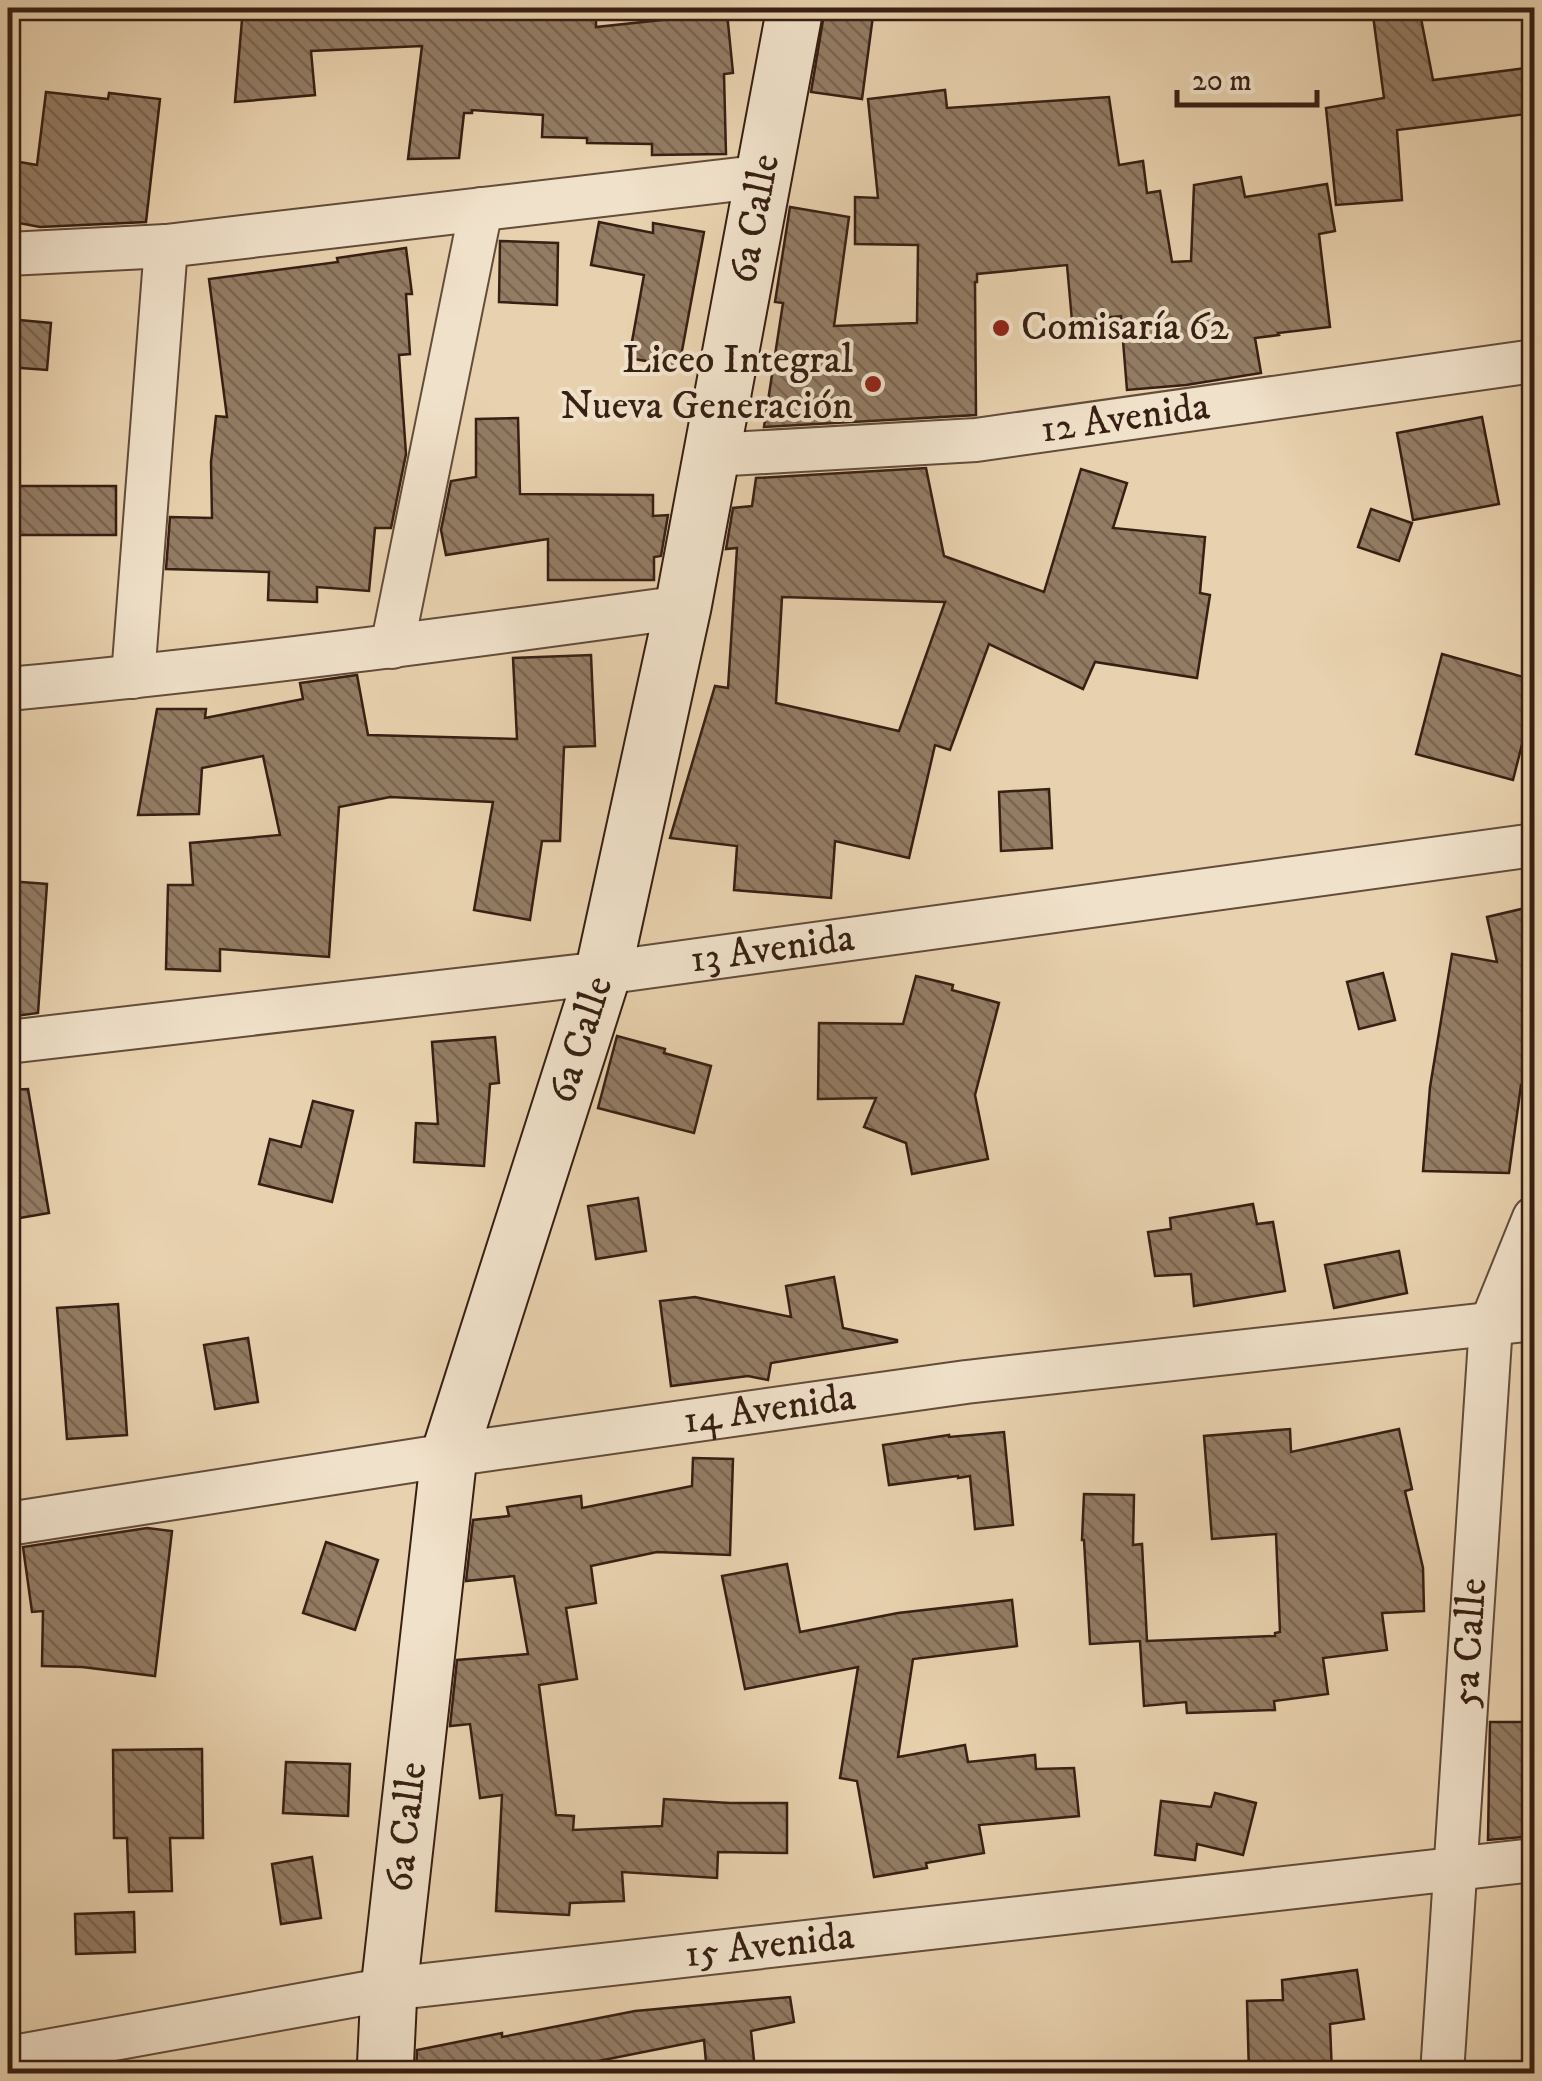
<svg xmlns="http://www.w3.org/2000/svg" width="1542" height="2081" font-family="'IM FELL DW Pica',serif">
	<defs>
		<pattern id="building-back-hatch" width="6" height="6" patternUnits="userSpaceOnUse" patternTransform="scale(2.5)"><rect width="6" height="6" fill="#937c64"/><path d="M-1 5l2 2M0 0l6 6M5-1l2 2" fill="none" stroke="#796551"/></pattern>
	</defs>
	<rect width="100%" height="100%" fill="#e8d1ae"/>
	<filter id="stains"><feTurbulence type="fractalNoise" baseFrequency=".002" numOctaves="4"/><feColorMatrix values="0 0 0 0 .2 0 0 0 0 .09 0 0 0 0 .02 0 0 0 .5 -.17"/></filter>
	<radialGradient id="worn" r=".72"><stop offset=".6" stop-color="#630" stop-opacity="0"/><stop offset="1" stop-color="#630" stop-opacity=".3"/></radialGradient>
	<g fill="url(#building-back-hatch)" stroke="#371f13" stroke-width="2.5" fill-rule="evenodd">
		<polygon points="243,8 320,8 319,13 436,8 596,8 596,27 727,13 733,73 724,74 726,154 652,155 652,144 587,143 587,138 542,137 543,115 472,110 472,113 464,113 459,158 408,159 422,46 311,51 315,95 235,102"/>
		<polygon points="825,8 874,8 862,99 811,92"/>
		<polygon points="1372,8 1419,8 1433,80 1534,67 1534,113 1397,130 1402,200 1336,205 1326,108 1384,98"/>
		<polygon points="945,90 947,108 1109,97 1119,165 1143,161 1147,193 1160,191 1172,262 1191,261 1194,185 1241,177 1245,197 1327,184 1335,231 1319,234 1330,327 1278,333 1279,335 1255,338 1261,373 1186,385 1127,390 1121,316 1072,321 1067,265 977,274 977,282 975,282 976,415 764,427 783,303 775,302 790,207 849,217 834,326 917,323 918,245 855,244 855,197 878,198 868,99"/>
		<polygon points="46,92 108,99 109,93 160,99 146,222 40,227 8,221 8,160 37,165"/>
		<polygon points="599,222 653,233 653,223 704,232 679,367 629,358 644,275 591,265"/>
		<polygon points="500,241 558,243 557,305 499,302"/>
		<polygon points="406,248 412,294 406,294 410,354 399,355 406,454 391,528 375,528 369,591 317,587 317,602 268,600 269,572 166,569 170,517 212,518 211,462 216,416 227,417 209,279 338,262 337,258"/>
		<polygon points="8,319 51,323 47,370 8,367"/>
		<polygon points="1482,417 1499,504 1413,520 1397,433"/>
		<polygon points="518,418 520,494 653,495 653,516 668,515 661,556 654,557 654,580 548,580 548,539 446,555 441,530 451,481 476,477 476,419"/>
		<path d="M926,468L944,556L1044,592L1081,469L1127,483L1113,528L1205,537L1200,593L1210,595L1197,678L1095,662L1083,689L989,644L950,750L935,745L909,858L835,841L831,898L734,890L737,846L670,838L715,686L728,688L737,548L726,549L733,508L752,506L756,478ZM782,597L945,602L899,731L776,703Z"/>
		<rect x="8" y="486" width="108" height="49"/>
		<polygon points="1371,509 1412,523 1399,561 1358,547"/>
		<polygon points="1442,654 1534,680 1534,697 1513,780 1416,754"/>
		<polygon points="591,655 595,746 564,747 560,841 542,841 530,920 474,910 493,802 390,797 339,807 329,957 220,949 220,971 166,969 168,885 193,885 190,843 280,835 263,756 202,768 199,814 138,815 157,709 206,709 205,718 303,699 300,683 357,675 368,735 517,739 513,658"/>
		<polygon points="1049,789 1052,848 1001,851 999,792"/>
		<polygon points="8,881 47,884 38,1013 8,1017"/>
		<polygon points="1534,906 1534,1086 1521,1085 1509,1173 1423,1171 1430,1087 1452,954 1497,962 1487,917"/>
		<polygon points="1383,973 1395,1020 1359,1029 1347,982"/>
		<polygon points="916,976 953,985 952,990 999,1003 975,1095 988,1159 912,1174 906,1143 864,1127 876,1098 818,1099 819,1023 903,1024"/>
		<polygon points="617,1036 665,1049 664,1053 711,1066 694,1133 598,1108"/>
		<polygon points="495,1037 499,1083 490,1084 484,1166 414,1162 416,1123 438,1124 432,1042"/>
		<polygon points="28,1089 49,1213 8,1220 8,1090"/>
		<polygon points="313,1101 353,1111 332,1202 259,1184 270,1139 301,1147"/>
		<polygon points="638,1198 646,1251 596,1259 588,1206"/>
		<polygon points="1253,1204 1257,1224 1273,1222 1285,1291 1194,1306 1191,1274 1155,1276 1148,1232 1171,1229 1170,1218"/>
		<polygon points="1399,1251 1407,1293 1334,1308 1325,1265"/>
		<polygon points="834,1277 843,1328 897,1340 897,1342 771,1363 768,1380 748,1376 671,1386 660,1301 695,1297 791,1317 786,1286"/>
		<polygon points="118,1304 127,1435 67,1439 57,1308"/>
		<polygon points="248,1338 258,1402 215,1409 204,1345"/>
		<polygon points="1290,1429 1291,1452 1399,1429 1412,1489 1405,1491 1423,1568 1424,1611 1382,1613 1387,1650 1323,1658 1328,1694 1274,1701 1275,1710 1187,1713 1186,1702 1144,1706 1140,1641 1090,1644 1084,1540 1082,1540 1084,1494 1134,1495 1133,1545 1142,1544 1147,1641 1275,1636 1275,1633 1280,1632 1276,1534 1212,1539 1204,1436"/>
		<polygon points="1004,1432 1013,1525 975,1529 970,1476 958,1478 958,1476 889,1485 883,1445 949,1435 949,1437"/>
		<polygon points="693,1458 733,1459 730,1555 657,1552 591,1566 596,1603 566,1608 577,1679 539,1685 556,1815 574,1816 573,1830 662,1826 664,1799 730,1803 787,1803 787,1853 718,1852 717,1878 622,1872 624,1901 570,1903 569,1915 496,1911 502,1795 480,1798 470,1724 450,1726 457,1660 528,1654 514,1576 466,1581 473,1520 509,1516 507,1507 581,1496 582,1508 692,1486"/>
		<polygon points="147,1528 172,1531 155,1676 82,1667 42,1666 43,1611 32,1612 23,1547"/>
		<polygon points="326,1542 378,1560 355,1630 303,1613"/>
		<polygon points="787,1564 800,1632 898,1613 1012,1600 1017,1646 913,1659 898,1757 965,1745 968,1762 1035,1755 1036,1769 1074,1768 1079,1816 979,1825 984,1853 926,1863 927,1868 874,1877 857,1781 840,1778 858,1667 745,1689 722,1576"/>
		<polygon points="1490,1722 1534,1722 1534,1836 1488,1840"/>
		<polygon points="202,1749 203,1838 170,1838 172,1891 129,1892 127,1838 114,1838 113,1750"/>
		<polygon points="286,1762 350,1764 348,1816 283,1813"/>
		<polygon points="1215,1793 1256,1803 1243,1855 1197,1844 1195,1860 1155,1855 1161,1801 1211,1807"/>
		<polygon points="312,1857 321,1918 281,1924 272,1864"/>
		<polygon points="134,1912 135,1952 76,1954 75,1914"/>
		<polygon points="1357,1970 1364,2019 1330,2024 1332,2074 1249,2074 1247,2001 1283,2000 1282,1980"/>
		<polygon points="790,1997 794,2022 751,2031 755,2070 707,2074 704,2040 558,2069 558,2074 416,2074 417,2050 502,2033 502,2037 635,2011"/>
	</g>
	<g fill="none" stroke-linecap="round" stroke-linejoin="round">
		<defs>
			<g id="minor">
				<polyline points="8,254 166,246 765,176"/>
				<path id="s1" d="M712,455L976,440L1534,361"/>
				<polyline points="392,647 481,209"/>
				<polyline points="133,677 166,246"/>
				<path d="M8,689C233,668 458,638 683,607"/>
				<path id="s2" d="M8,1042L603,973L1534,845"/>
				<path id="s3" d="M8,1524L449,1455L966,1382L1534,1319"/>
				<path id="s4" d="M8,2058L389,1989L1534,1860"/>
				<path id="s5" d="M1442,2074L1491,1324L1534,1218"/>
			</g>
			<g id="secondary">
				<path id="s6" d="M385,2074L389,1989L449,1455L603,973L683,607L795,8"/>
			</g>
		</defs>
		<use href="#minor" stroke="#634c3a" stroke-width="46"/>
		<use href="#secondary" stroke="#371f13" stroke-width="59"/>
		<use href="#minor" stroke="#f0e1ca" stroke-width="42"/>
		<use href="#secondary" stroke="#f0e1ca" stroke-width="55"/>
	</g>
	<g fill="#8f2418" stroke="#f0e1ca" stroke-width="4">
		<circle cx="1001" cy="328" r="10"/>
		<circle cx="873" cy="384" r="10"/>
	</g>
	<g text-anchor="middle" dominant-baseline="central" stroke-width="8" stroke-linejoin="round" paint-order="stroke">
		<g font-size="40" fill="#371f13" stroke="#f0e1ca">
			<text stroke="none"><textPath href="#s6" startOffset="1898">6a Calle</textPath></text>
			<text stroke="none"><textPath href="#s1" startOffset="415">12 Avenida</textPath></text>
			<text stroke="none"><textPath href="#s2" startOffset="770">13 Avenida</textPath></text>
			<text stroke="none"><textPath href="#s6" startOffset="1058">6a Calle</textPath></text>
			<text stroke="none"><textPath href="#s3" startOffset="770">14 Avenida</textPath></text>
			<text stroke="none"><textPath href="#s5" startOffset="432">5a Calle</textPath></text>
			<text stroke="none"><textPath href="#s6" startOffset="248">6a Calle</textPath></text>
			<text stroke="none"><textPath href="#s4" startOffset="770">15 Avenida</textPath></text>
		</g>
		<g font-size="40" fill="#371f13" stroke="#f0e1ca" text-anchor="start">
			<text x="1021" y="328">Comisaría 62</text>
			<text x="853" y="361" text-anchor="end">Liceo Integral<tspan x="853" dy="46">Nueva Generación</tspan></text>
		</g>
	</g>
	<rect width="1542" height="2081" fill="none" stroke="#e8d1ae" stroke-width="40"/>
	<rect x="10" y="10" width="1522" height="2061" fill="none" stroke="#371f13" stroke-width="5"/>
	<rect x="20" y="20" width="1502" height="2041" fill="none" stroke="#371f13" stroke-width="2.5"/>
	<path d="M1177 90v15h140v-15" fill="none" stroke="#371f13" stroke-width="5"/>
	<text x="1192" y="90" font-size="30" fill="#371f13" stroke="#f0e1ca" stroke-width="8" paint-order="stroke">20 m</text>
	<rect width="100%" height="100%" filter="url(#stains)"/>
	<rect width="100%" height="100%" fill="url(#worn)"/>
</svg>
